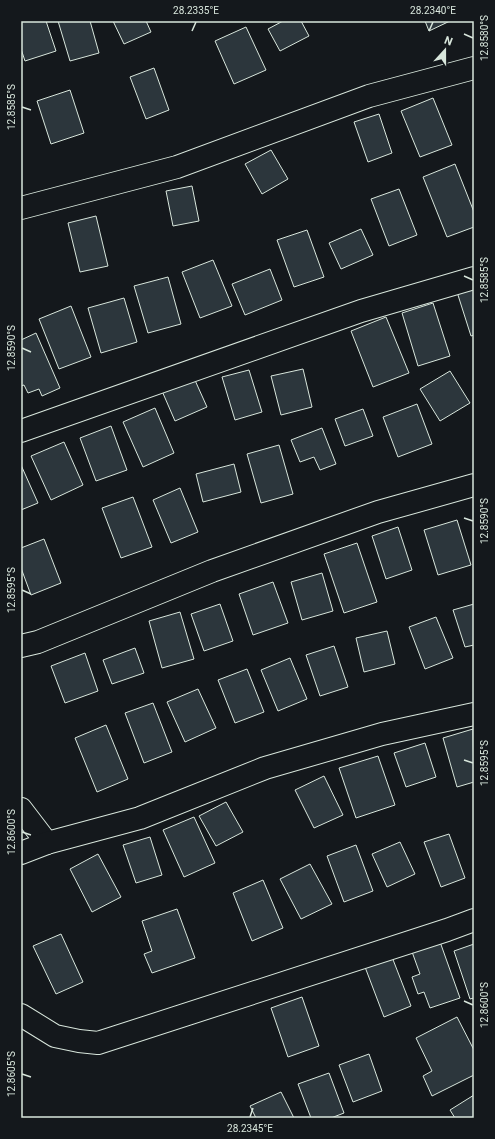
<svg xmlns="http://www.w3.org/2000/svg" width="495" height="1139" font-family="Roboto,sans-serif">
	<rect width="100%" height="100%" fill="#14181c"/>
	<g fill="#2c363c" stroke="#d8e6dc">
		<polygon points="21,21 46,21 56,51 25,61 21,49"/>
		<polygon points="58,21 90,21 99,53 70,61"/>
		<polygon points="113,21 146,21 151,32 124,44"/>
		<polygon points="283,21 301,21 309,36 280,51 268,29"/>
		<polygon points="425,21 450,21 429,31"/>
		<polygon points="246,27 266,70 234,84 215,41"/>
		<polygon points="154,68 169,110 146,119 130,77"/>
		<polygon points="70,90 84,133 51,144 37,101"/>
		<polygon points="433,98 452,145 420,157 401,111"/>
		<polygon points="379,114 392,153 368,162 354,122"/>
		<polygon points="271,150 288,179 262,194 245,164"/>
		<polygon points="455,164 474,212 474,227 447,237 423,177"/>
		<polygon points="192,186 199,221 173,226 166,191"/>
		<polygon points="399,189 417,235 389,246 371,199"/>
		<polygon points="96,216 108,266 80,272 68,223"/>
		<polygon points="361,229 373,255 341,269 329,243"/>
		<polygon points="307,230 324,277 294,287 277,240"/>
		<polygon points="213,260 232,306 200,318 182,272"/>
		<polygon points="270,269 282,300 245,315 232,284"/>
		<polygon points="168,277 181,324 148,333 134,286"/>
		<polygon points="474,286 474,335 471,336 457,292"/>
		<polygon points="124,298 137,342 101,353 88,308"/>
		<polygon points="433,303 450,356 418,366 402,313"/>
		<polygon points="71,306 91,357 59,369 39,319"/>
		<polygon points="386,317 409,373 373,387 351,331"/>
		<polygon points="36,333 60,388 42,396 39,389 28,393 24,385 21,386 21,340"/>
		<polygon points="303,369 312,407 281,415 271,376"/>
		<polygon points="249,370 262,412 235,420 222,377"/>
		<polygon points="450,371 470,403 440,421 420,389"/>
		<polygon points="194,378 207,407 175,421 162,391"/>
		<polygon points="417,404 432,444 398,457 383,417"/>
		<polygon points="155,408 174,453 143,467 123,422"/>
		<polygon points="363,409 373,436 345,446 335,419"/>
		<polygon points="111,426 127,470 96,481 80,438"/>
		<polygon points="322,428 336,464 320,470 314,457 300,462 291,440"/>
		<polygon points="64,442 83,485 51,500 31,456"/>
		<polygon points="279,445 293,494 261,503 247,454"/>
		<polygon points="234,464 241,492 203,502 196,474"/>
		<polygon points="21,465 38,503 21,510"/>
		<polygon points="180,488 198,532 171,543 153,500"/>
		<polygon points="133,497 152,547 121,558 102,508"/>
		<polygon points="457,520 471,565 438,575 424,530"/>
		<polygon points="398,527 412,570 386,579 372,536"/>
		<polygon points="44,539 61,583 31,595 21,568 21,548"/>
		<polygon points="357,543 377,602 344,613 324,554"/>
		<polygon points="322,573 333,611 302,620 291,582"/>
		<polygon points="273,582 288,623 253,635 239,594"/>
		<polygon points="220,604 233,641 204,651 191,614"/>
		<polygon points="474,604 474,645 465,647 453,610"/>
		<polygon points="180,612 194,659 162,668 149,621"/>
		<polygon points="436,617 453,658 425,669 409,627"/>
		<polygon points="387,631 395,664 364,672 356,638"/>
		<polygon points="334,646 348,687 320,696 306,655"/>
		<polygon points="135,648 144,673 112,684 103,660"/>
		<polygon points="85,653 98,691 65,703 51,666"/>
		<polygon points="290,658 307,699 278,711 261,670"/>
		<polygon points="247,669 264,712 235,723 218,680"/>
		<polygon points="198,689 216,728 185,742 167,702"/>
		<polygon points="153,703 172,752 144,763 125,713"/>
		<polygon points="106,725 128,779 97,792 75,738"/>
		<polygon points="473,729 474,782 457,787 443,738"/>
		<polygon points="425,743 436,777 406,787 394,753"/>
		<polygon points="378,756 395,805 356,818 339,768"/>
		<polygon points="324,776 343,815 314,828 295,790"/>
		<polygon points="226,802 243,832 216,846 199,816"/>
		<polygon points="194,817 215,863 184,877 163,830"/>
		<polygon points="449,834 465,878 441,887 424,842"/>
		<polygon points="150,837 162,875 136,883 123,845"/>
		<polygon points="400,842 415,874 387,887 372,854"/>
		<polygon points="356,845 373,891 344,902 327,856"/>
		<polygon points="98,854 121,897 92,912 70,869"/>
		<polygon points="310,864 332,904 301,919 280,879"/>
		<polygon points="263,880 283,928 252,941 233,893"/>
		<polygon points="177,909 195,958 152,973 144,954 152,951 142,921"/>
		<polygon points="61,934 83,982 56,994 33,946"/>
		<polygon points="439,939 460,998 430,1008 424,992 418,994 412,977 420,974 411,949"/>
		<polygon points="474,944 474,998 470,999 454,951"/>
		<polygon points="392,957 411,1006 384,1017 365,967"/>
		<polygon points="302,997 319,1046 288,1057 271,1008"/>
		<polygon points="457,1017 474,1050 474,1075 432,1096 423,1076 432,1071 416,1038"/>
		<polygon points="369,1054 382,1091 353,1102 339,1065"/>
		<polygon points="329,1073 344,1113 331,1118 311,1118 298,1084"/>
		<polygon points="281,1092 294,1118 256,1118 250,1106"/>
		<polygon points="474,1095 474,1118 455,1118 450,1110"/>
	</g>
	<g fill="none" stroke-linecap="round" stroke-linejoin="round">
		<defs>
			<g id="street">
				<polyline points="21,208 177,167 369,96 474,68"/>
				<polyline points="21,431 361,311 474,278"/>
				<polyline points="21,646 38,642 212,571 378,512 474,485"/>
				<polyline points="21,809 47,843"/>
				<polyline points="21,853 47,843 140,818 265,768 382,734 474,714"/>
				<polyline points="21,1015 55,1036 79,1041 98,1043 447,930 474,920"/>
			</g>
		</defs>
		<use href="#street" stroke="#d8e6dc" stroke-width="24"/>
		<use href="#street" stroke="#14181c" stroke-width="22"/>
	</g>
	<path fill="none" stroke="#d8e6dc" stroke-width="1.5" d="M192,31L196,22M429,31L433,22M464,34L473,38M22,107L31,110M464,276L473,280M22,348L31,352M464,518L473,521M22,590L31,594M464,760L473,763M22,832L31,835M464,1001L473,1005M22,1074L31,1077M250,1117L253,1108"/>
	<rect width="495" height="1139" fill="none" stroke="#14181c" stroke-width="44"/>
	<g transform="translate(445 50) rotate(21)" stroke="#14181c" stroke-width="3" paint-order="stroke">
	<path d="M0-3L7 15L0 10L-7 15Z" fill="#d8e6dc"/>
	<text y="-6" font-size="11" font-weight="bold" text-anchor="middle" fill="#d8e6dc">N</text>
	</g>
	<rect x="22" y="22" width="451" height="1095" fill="none" stroke="#d8e6dc" stroke-width="1.5"/>
	<g font-size="10" text-anchor="middle" fill="#d8e6dc">
		<text x="196" y="14">28.2335°E</text>
		<text x="433" y="14">28.2340°E</text>
		<text transform="translate(484 38) rotate(-90)" y="4">12.8580°S</text>
		<text transform="translate(11 107) rotate(-90)" y="4">12.8585°S</text>
		<text transform="translate(484 280) rotate(-90)" y="4">12.8585°S</text>
		<text transform="translate(11 348) rotate(-90)" y="4">12.8590°S</text>
		<text transform="translate(484 521) rotate(-90)" y="4">12.8590°S</text>
		<text transform="translate(11 590) rotate(-90)" y="4">12.8595°S</text>
		<text transform="translate(484 763) rotate(-90)" y="4">12.8595°S</text>
		<text transform="translate(11 832) rotate(-90)" y="4">12.8600°S</text>
		<text transform="translate(484 1005) rotate(-90)" y="4">12.8600°S</text>
		<text transform="translate(11 1074) rotate(-90)" y="4">12.8605°S</text>
		<text x="250" y="1132">28.2345°E</text>
	</g>
</svg>
